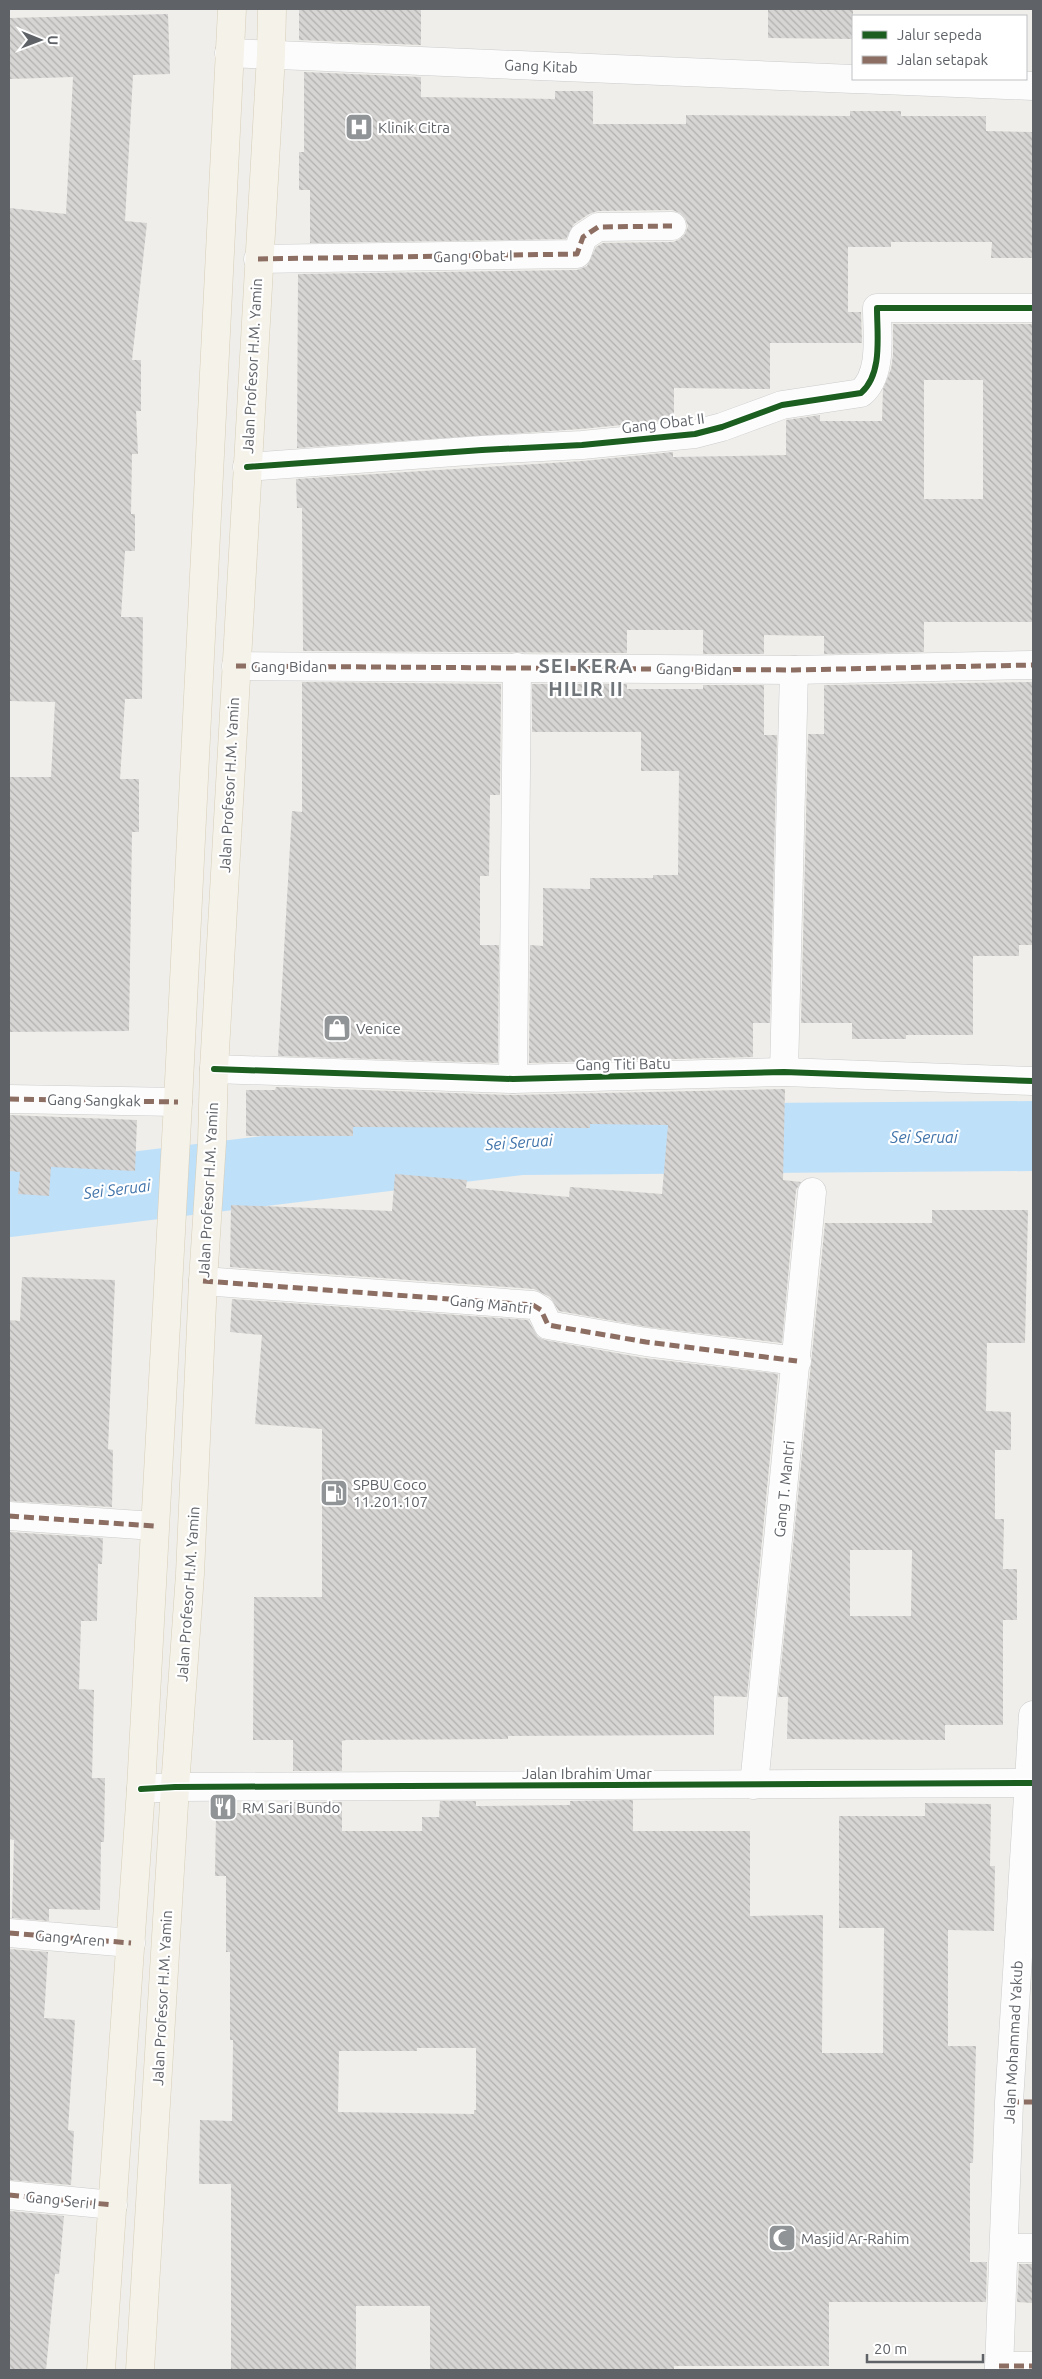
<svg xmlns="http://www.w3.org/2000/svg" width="1042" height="2379" font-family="Ubuntu,sans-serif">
	<defs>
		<pattern id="building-back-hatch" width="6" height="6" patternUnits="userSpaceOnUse" patternTransform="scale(1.25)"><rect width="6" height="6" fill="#d6d5d3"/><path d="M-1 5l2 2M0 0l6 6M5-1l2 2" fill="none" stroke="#b1b0af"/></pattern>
	</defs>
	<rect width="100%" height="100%" fill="#efeeea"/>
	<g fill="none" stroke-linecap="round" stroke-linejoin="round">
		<polyline stroke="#bfe0f9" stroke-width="70" points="9,1202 521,1140 1033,1136"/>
	</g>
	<g fill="url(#building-back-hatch)" fill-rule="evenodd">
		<polygon points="299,9 421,9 421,45 299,40"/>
		<polygon points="768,9 853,9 853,39 768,38"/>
		<polygon points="168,14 170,74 133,75 125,221 147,223 132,360 141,360 141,411 136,411 138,454 132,454 131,514 135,514 135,551 125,551 121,617 143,617 142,699 125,699 120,779 139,779 139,832 132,832 129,1031 9,1032 9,777 51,777 55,702 9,701 9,208 66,214 73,77 9,79 9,18"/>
		<polygon points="304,72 421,77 421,97 555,99 555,91 593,91 593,124 686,124 686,115 850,116 850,111 901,111 901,116 986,116 986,131 1033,132 1033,258 991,258 992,242 891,242 891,247 848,247 848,312 861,312 862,343 770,343 770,389 674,388 674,420 581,429 297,448 298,274 577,270 587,266 596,247 603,243 673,242 680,239 685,234 688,226 685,218 680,213 672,210 598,211 589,214 574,224 566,239 310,243 310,190 299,190 299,152 304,152"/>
		<path d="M893,324H1033V622H924V652L824,654V636L764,635V654H703V630H627V653L303,651L302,508H297L296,479L583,461L673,452V457L786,455V420L820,415V421H882L883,389L891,369L893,355ZM924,380H983V499H924Z"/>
		<polygon points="302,682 501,684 500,795 490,795 489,876 480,876 480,945 499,945 498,1063 278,1056 292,811 302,812"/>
		<polygon points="1033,682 1033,945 1019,945 1019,956 973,956 973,1035 906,1035 906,1039 852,1039 852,1023 801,1023 808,734 824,734 824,685"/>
		<polygon points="532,684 627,684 627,689 703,689 703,685 764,685 764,735 777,735 770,1023 753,1023 753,1057 529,1063 530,945 543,946 543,888 590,889 590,878 653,878 653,875 678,875 679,771 641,771 641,732 532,732"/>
		<polygon points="276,1087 513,1095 785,1089 783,1180 801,1182 796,1190 782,1343 648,1327 559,1311 550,1297 534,1289 230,1267 231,1205 392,1211 395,1174 467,1180 466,1188 569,1197 570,1187 662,1194 668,1125 590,1124 590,1128 353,1127 353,1136 246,1136 246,1090 275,1090"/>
		<polygon points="9,1115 137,1120 135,1171 51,1167 49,1196 18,1194 20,1172 9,1171"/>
		<path d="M932,1210H1028L1025,1343H987L986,1411L1011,1412V1450H995V1519H1004L1003,1569H1017V1620H1003V1725H945V1740L787,1739L788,1697H778L825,1223H932ZM850,1550H912L911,1616H850Z"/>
		<polygon points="22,1277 115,1280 108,1449 113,1450 112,1507 9,1501 9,1320 20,1321"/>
		<polygon points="232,1299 528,1320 538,1337 545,1340 644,1358 778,1374 747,1697 714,1696 714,1735 508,1736 508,1739 346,1740 342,1741 342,1771 293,1771 293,1740 253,1740 254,1597 322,1597 322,1429 255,1424 262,1335 230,1332"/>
		<polygon points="9,1532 103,1538 102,1564 98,1564 97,1621 81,1621 79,1689 94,1690 92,1778 105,1778 104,1842 101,1842 100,1910 49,1909 49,1921 12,1918 14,1840 9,1839"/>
		<path d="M633,1800V1831H750V1916L823,1915L822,2053H883L884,1928H839V1816H925V1803L991,1804L990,1866H995L994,1931L948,1930V2046H976L973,2163H970V2262H987L986,2302H829V2366H674V2370H430V2306H356V2370H231V2184H199L200,2120L232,2121L233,2040H230V1952H226V1876H215L216,1813H293V1802H342V1831H422V1817H439L440,1801H476V1806L570,1805V1801ZM417,2048H476V2110H474V2114L338,2112L339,2051H417Z"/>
		<polygon points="9,1949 48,1952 44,2018 75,2020 68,2130 74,2131 71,2185 9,2180"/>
		<polygon points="9,2211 64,2216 59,2274 55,2274 46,2370 9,2370"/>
		<polygon points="1019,2264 1033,2264 1033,2303 1017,2302"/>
	</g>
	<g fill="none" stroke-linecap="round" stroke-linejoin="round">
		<defs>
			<g id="minor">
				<polyline points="229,53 853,79"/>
				<polyline points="857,79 1033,86"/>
				<polyline points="258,259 577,254 583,237 598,227 672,226"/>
				<path d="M247,467L482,450L582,445L695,434L722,427L782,405L861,393C883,374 877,335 877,308H1033"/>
				<polyline points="236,666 794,670 1033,665"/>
				<polyline points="214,1069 513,1079 784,1072 1033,1081"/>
				<polyline points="784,1072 794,670"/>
				<polyline points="513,1079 517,667"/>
				<polyline points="9,1099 178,1102"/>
				<polyline points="203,1281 533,1305 541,1310 548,1325 559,1327 646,1342 797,1361"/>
				<polyline points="9,1516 154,1526"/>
				<polyline points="754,1785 812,1192"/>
				<polyline points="141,1789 175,1787 1033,1783"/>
				<polyline points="9,1933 131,1943"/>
				<polyline points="9,2195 113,2205"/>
				<polyline points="1004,2248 1033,2248"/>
				<polyline points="999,2366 1033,2366"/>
				<polyline points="999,2370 1009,2102 1033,1715"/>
			</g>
			<g id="major">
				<polyline points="101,2370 141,1789 178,1102 232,9"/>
				<polyline points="140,2370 175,1787 190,1574 203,1281 212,1142 214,1069 271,55 272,9"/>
			</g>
		</defs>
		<use href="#minor" stroke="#cbcccc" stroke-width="29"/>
		<use href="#major" stroke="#d7ceb8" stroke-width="29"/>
		<use href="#minor" stroke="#fdfcfc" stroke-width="28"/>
		<use href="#major" stroke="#f4f2e9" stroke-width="28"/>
		<g stroke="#8d6e63" stroke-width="5" stroke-dasharray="10 5" stroke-linecap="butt">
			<polyline points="258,259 577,254 583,237 598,227 672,226"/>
			<polyline points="236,666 794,670 1033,665"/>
			<polyline points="9,1099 178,1102"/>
			<polyline points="203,1281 533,1305 541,1310 548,1325 559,1327 646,1342 797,1361"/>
			<polyline points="9,1516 154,1526"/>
			<polyline points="9,1933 131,1943"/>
			<polyline points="1009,2102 1033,2102"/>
			<polyline points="9,2195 113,2205"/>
			<polyline points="999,2366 1033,2366"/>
		</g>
		<defs>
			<g id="cycleway">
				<path d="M247,467L482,450L582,445L695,434L722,427L782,405L861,393C883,374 877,335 877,308H1033"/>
				<polyline points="214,1069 513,1079 784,1072 1033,1081"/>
				<polyline points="141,1789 175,1787 1033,1783"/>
			</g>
		</defs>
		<use href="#cycleway" stroke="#fff" stroke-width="9"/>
		<use href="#cycleway" stroke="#1b5e20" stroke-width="6"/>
	</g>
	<defs>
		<symbol id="hospital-square" viewBox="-11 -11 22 22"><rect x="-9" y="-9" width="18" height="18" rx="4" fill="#919496" stroke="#fff"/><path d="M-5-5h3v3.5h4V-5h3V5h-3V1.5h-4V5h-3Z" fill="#fff"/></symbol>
		<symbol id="shop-square" viewBox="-11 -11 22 22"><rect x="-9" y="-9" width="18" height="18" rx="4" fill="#919496" stroke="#fff"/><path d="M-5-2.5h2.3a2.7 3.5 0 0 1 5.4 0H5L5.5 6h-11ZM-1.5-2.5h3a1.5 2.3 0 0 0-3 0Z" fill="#fff"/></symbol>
		<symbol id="fuel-square" viewBox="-11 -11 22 22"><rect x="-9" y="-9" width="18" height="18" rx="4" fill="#919496" stroke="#fff"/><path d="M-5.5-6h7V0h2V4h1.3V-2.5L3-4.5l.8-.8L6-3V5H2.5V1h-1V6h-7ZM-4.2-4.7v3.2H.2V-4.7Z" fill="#fff"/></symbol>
		<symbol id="restaurant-square" viewBox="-11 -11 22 22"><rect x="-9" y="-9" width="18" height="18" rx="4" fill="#919496" stroke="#fff"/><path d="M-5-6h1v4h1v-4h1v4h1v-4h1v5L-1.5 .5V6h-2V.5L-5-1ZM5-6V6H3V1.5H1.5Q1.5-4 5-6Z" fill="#fff"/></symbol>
		<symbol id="mosque-square" viewBox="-11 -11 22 22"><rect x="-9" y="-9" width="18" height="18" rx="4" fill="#919496" stroke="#fff"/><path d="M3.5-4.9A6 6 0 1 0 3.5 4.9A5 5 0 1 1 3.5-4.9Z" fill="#fff"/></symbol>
	</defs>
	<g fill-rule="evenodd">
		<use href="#hospital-square" x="343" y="111" width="32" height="32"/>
		<use href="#shop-square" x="321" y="1012" width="32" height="32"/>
		<use href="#fuel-square" x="318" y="1477" width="32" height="32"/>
		<use href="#restaurant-square" x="207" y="1791" width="32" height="32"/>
		<use href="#mosque-square" x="766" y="2222" width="32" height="32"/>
	</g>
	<g text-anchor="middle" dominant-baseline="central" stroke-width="4.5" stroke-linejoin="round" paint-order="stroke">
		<g font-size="15" fill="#5f6368" stroke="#fff">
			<text transform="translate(541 66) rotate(2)">Gang Kitab</text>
			<text transform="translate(473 256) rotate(-1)">Gang Obat I</text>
			<text transform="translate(252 366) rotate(-87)">Jalan Profesor H.M. Yamin</text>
			<text transform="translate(663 423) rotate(-7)">Gang Obat II</text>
			<text x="289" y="666">Gang Bidan</text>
			<text transform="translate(694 669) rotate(1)">Gang Bidan</text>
			<text transform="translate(229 785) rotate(-87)">Jalan Profesor H.M. Yamin</text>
			<text transform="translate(623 1064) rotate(-1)">Gang Titi Batu</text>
			<text transform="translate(94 1100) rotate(1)">Gang Sangkak</text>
			<text transform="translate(208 1190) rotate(-87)">Jalan Profesor H.M. Yamin</text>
			<text transform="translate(491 1304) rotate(6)">Gang Mantri</text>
			<text transform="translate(784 1489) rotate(-84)">Gang T. Mantri</text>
			<text transform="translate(188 1594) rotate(-86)">Jalan Profesor H.M. Yamin</text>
			<text x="587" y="1773">Jalan Ibrahim Umar</text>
			<text transform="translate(70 1938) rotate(5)">Gang Aren</text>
			<text transform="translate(162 1998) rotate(-87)">Jalan Profesor H.M. Yamin</text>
			<text transform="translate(1013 2042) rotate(-87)">Jalan Mohammad Yakub</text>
			<text transform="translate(61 2200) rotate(6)">Gang Seri I</text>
		</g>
		<g font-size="15" fill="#5f6368" stroke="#fff" text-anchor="start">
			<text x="378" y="127">Klinik Citra</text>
			<text x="356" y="1028">Venice</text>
			<text x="353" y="1484">SPBU Coco<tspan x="353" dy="17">11.201.107</tspan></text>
			<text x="242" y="1807">RM Sari Bundo</text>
			<text x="801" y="2238">Masjid Ar-Rahim</text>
		</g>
		<g font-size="16" font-style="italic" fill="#4174aa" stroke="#fff">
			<text x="924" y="1137">Sei Seruai</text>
			<text transform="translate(519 1142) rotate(-4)">Sei Seruai</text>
			<text transform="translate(117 1189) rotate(-7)">Sei Seruai</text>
		</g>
		<g font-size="20" font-weight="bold" letter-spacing="1" fill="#70757a" stroke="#fff">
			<text x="586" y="665">SEI KERA<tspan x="586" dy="23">HILIR II</tspan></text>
		</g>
	</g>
	<rect width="1042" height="2379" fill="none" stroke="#5f6368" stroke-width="20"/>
	<rect x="852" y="15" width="175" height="65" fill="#ffffff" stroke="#bfc1c3"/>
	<rect x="862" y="31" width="25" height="8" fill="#1b5e20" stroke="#bfc1c3"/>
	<text x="897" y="40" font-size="15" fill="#5f6368">Jalur sepeda</text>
	<rect x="862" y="56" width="25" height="8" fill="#8d6e63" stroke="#bfc1c3"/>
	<text x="897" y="65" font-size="15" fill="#5f6368">Jalan setapak</text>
	<g transform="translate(40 40) rotate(91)" stroke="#ffffff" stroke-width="4" paint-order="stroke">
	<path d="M0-4L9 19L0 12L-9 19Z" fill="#5f6368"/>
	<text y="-8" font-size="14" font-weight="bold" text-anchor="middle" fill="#5f6368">U</text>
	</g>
	<path d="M867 2354v8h116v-8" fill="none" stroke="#5f6368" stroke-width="2.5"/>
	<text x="874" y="2354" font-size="15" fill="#5f6368" stroke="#ffffff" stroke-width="4" paint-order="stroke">20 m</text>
</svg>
